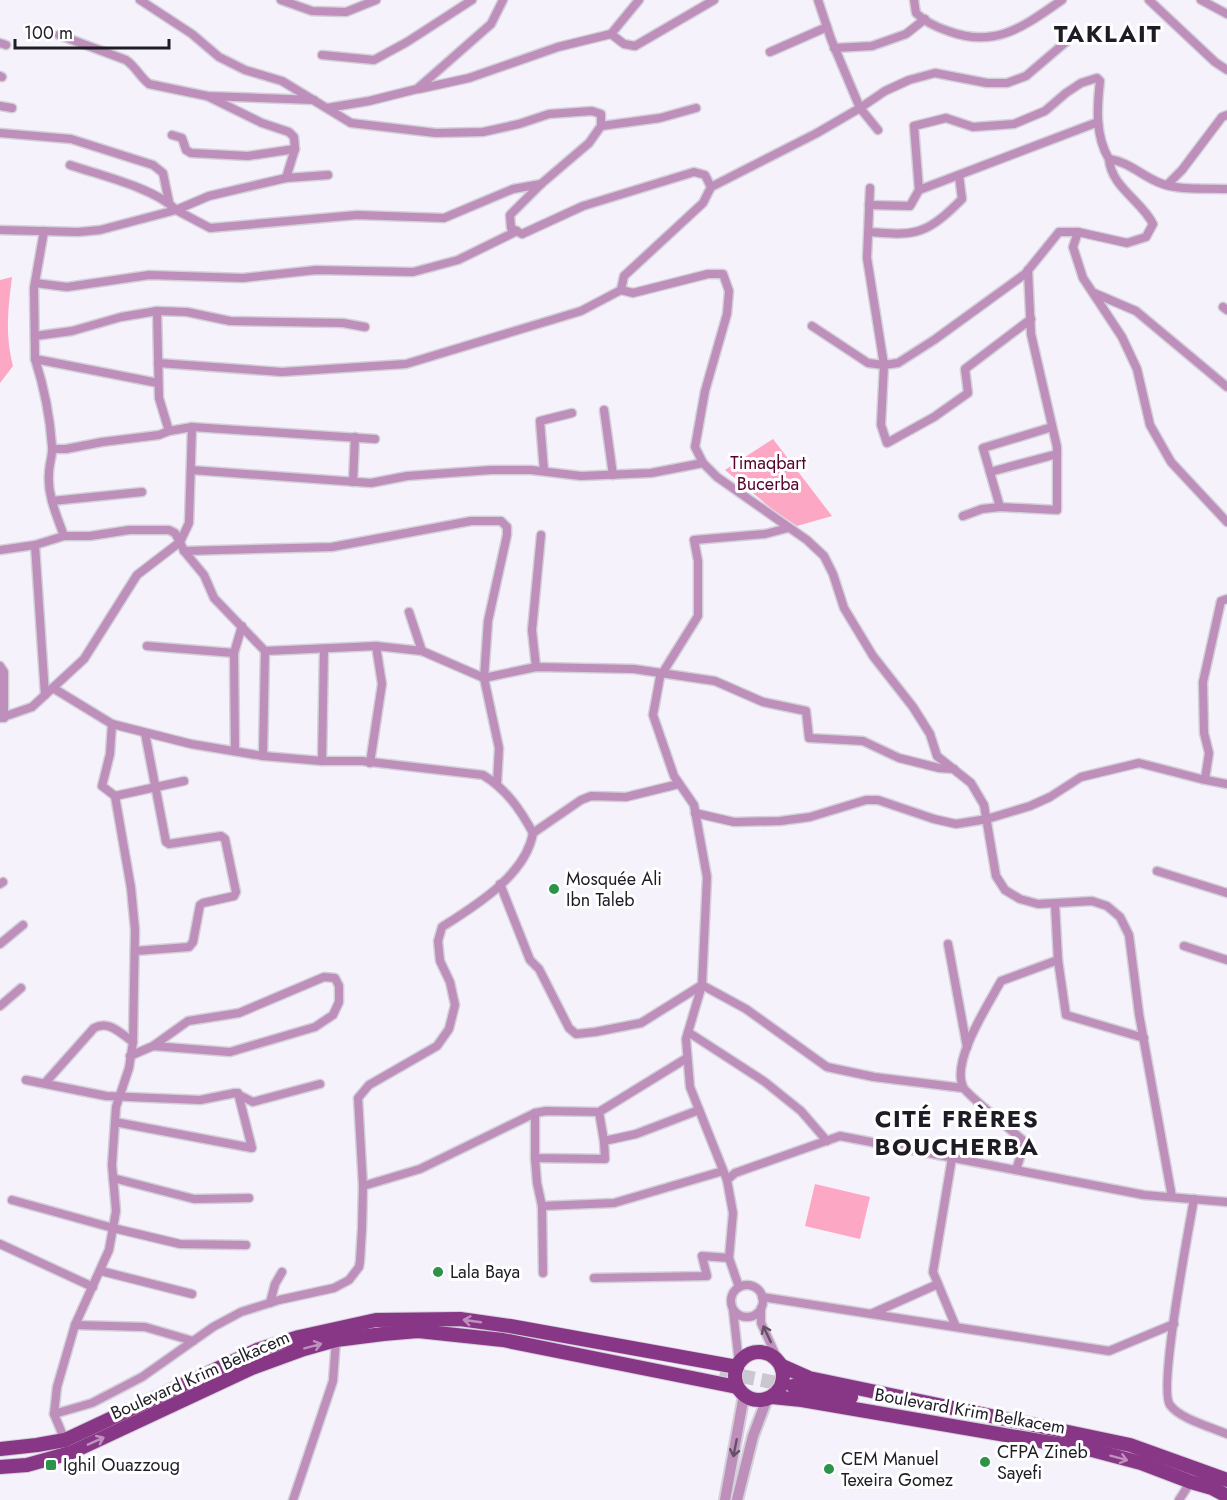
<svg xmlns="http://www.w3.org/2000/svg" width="1227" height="1500" font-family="Jost,sans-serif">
	<rect width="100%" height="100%" fill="#f5f2fc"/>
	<g fill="#fca7c3">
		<path d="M12,277C8,309 5,334 13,366L0,383V280Z"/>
		<polygon points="773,439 832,516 797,526 772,509 725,470"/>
		<polygon points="815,1184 870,1197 860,1239 805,1226"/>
	</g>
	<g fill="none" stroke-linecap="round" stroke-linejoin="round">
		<polyline stroke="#cac7d1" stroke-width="14" stroke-dasharray="14 7" stroke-linecap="butt" points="720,1372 793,1386"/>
		<defs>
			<g id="minor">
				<polyline points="140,0 192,34 219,57 245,70 282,81 351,123 436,133 483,132 519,124 549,114 592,111 601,114 601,126 589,143 541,184 510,215 511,228 522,234 583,206 694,172 705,175 711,187 703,203 624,276 621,290 633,293 708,274 723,274 729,291 727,314 705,391 695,447 703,463 717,477 807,540 824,556 833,574 844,608 873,656 913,707 930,734 937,756 971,783 984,805 996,876 1005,890 1020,899 1038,904 1092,901 1107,906 1120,917 1129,935 1139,1014 1172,1197"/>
				<polyline points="281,0 312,11 346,12 376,0"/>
				<polyline points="639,0 611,34 624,44 635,46 714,0"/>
				<polyline points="818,0 831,39 860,108 878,130"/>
				<path d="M914,0L916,13C925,22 936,27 948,31C996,49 1024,26 1062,0"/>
				<polyline points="1149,0 1215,62 1227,70"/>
				<polyline points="1201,0 1227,14"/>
				<path d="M59,35L126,60C136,67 140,77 149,84L207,96L314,100"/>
				<polyline points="0,43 6,45"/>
				<polyline points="834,48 872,46 906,34 925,19"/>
				<polyline points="770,52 827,27"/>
				<polyline points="322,55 374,60 407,42 472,0"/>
				<polyline points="0,76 2,77"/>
				<polyline points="419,89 469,78 558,47 611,34"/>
				<polyline points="0,106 12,108"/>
				<polyline points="327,108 369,101 417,89 491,24 503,0"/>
				<path d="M1098,122L919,190L914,126L946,118L973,127L1014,124L1045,111L1066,93L1081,83L1097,78L1100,81C1097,107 1095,136 1109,159"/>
				<polyline points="601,126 660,118 696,108"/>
				<polyline points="0,133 71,139 153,165 163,173 169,202"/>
				<polyline points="172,135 182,138 186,150 191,153 248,156 295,149"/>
				<path d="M70,165C99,175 155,188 176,210L209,196L286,178L295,149L294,137L289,132L262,123L207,96"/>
				<polyline points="286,178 328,175"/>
				<polyline points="1167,185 1182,170 1222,117 1227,115"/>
				<polyline points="711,187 817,133 860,108 885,91 909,80 935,73 987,83 1007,83 1026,76 1067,41"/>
				<polyline points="870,188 867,258 884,365 881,425 887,443 934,417 968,393 965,369 1031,319"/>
				<path d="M1227,189C1206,188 1180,191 1160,183C1142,176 1129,162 1109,159C1111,187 1142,201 1153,224L1146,237L1127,243L1078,232L1073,247L1083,278L1122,337L1137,369L1150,425L1171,462L1227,522"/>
				<polyline points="869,205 910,206 919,190"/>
				<polyline points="0,230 78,232 100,230 176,210 210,228 357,215 444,218 513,189 541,184"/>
				<polyline points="44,231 34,288 35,359 158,383"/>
				<path d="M869,232C885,233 906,236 921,230C936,225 951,210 962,199L959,175"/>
				<polyline points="1028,270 1031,334 1057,447 1057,510 1000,507 983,448 1052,427"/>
				<polyline points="35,283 67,287 149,275 243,278 316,270 413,272 458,260 517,231"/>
				<polyline points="1094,293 1136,311 1227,387"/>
				<polyline points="1223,307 1227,310"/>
				<polyline points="157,311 159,398 169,431"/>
				<polyline points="812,326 868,363 884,365 898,363 934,340 1025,274 1059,232 1078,232"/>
				<polyline points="35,336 72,331 121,317 157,311 187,312 230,321 343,323 365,327"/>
				<path d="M35,359C44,387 50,417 52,446C53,455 49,464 49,473C47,495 57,516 64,536"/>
				<polyline points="158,363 282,372 406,364 581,311 621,290"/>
				<polyline points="604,410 613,475"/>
				<polyline points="192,427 189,523 180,542 184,551 204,575 214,598 265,651 376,646 422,651 484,678 499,748 497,784"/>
				<polyline points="53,449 66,449 102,442 159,435 169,431 192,427 375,439"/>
				<polyline points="191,470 371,483 407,476 491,470 531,470 581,476 651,473 703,463"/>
				<polyline points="544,471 540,421 572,413"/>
				<polyline points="990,472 1057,454"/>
				<polyline points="353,482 355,437"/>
				<polyline points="52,501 142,492"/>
				<polyline points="963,516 982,509 1000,507"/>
				<polyline points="35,545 45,695"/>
				<polyline points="0,550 35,545 64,536 90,536 129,530 169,530 175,533 180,542 137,575 84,659 32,707 0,718"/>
				<polyline points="184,551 332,547 471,521 501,521 507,527 507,535 488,621 484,678 536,667 634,669 715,681 763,702 806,711 809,738 863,741 899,758 939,768 954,769"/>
				<polyline points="409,612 422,651"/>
				<polyline points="147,646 234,653 242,626"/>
				<polyline points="234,653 235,751"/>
				<polyline points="0,666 4,672 4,718"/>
				<polyline points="536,667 532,630 541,535"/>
				<path d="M53,688L112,724L191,744L263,756L322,761H362L483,775C506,789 520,809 533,833C526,875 475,906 442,927L438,941L440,961L450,982L455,1005L449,1029L437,1046L369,1085L358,1098L363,1186L362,1228L360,1261L359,1267L349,1280L334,1288L279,1300L241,1312L213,1327L142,1377L92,1403L54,1414"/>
				<polyline points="263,756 265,651"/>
				<polyline points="322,761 324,649"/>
				<polyline points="370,763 382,684 376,646"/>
				<polyline points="1205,779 1209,753 1204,733 1203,682 1221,601 1227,599"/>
				<polyline points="115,796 184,781"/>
				<polyline points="695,813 734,822 780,821 810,817 866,800 878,800 934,819 956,824 987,819 1030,806 1050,797 1081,777 1139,763 1201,779 1227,784"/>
				<polyline points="533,833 581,800 591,796 626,797 679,784"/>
				<polyline points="1157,871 1227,893"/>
				<polyline points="0,884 3,882"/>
				<polyline points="500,884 530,960 539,969 569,1028 576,1034 595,1032 641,1023 702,985 746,1009 827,1067 874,1077 963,1088"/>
				<polyline points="1055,904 1058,960 1066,1015 1144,1038"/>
				<polyline points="0,944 23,925"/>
				<polyline points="948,944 967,1047"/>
				<polyline points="1184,946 1227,960"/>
				<polyline points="135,951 189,947 193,942 200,905 203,903 234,896 236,892 225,839 221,836 169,844 166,842 145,733"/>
				<polyline points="0,1006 21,988"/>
				<polyline points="688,1032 765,1082 801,1111 827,1141"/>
				<polyline points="130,1056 153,1046 230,1052 315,1027 333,1015 339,1002 339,986 335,978 324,977 239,1013 188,1021 153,1046"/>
				<polyline points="26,1080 106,1096 200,1100 235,1093 253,1102 320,1084"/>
				<path d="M45,1083L94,1028C109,1020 120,1033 133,1042"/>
				<polyline points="599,1112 604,1141"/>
				<polyline points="535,1113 535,1158 605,1159 604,1141 636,1134 699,1110"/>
				<polyline points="115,1122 252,1148 238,1093"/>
				<polyline points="535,1158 537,1183 542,1206 543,1273"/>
				<polyline points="952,1158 933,1272 956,1327"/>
				<path d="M1016,1170L1025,1142C1015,1133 967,1095 963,1087C951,1061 988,1005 1001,981L1058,960"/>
				<polyline points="113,1178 194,1199 249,1198"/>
				<polyline points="727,1180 690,1087 686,1039 702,985 707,877 694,805 674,776 653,715 660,677 698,616 698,561 694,540 765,534 788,528"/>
				<polyline points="363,1186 420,1169 535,1113 546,1111 599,1112 687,1058"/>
				<path d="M1194,1199C1189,1228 1158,1389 1170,1405C1180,1419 1211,1427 1227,1434"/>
				<polyline points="12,1200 113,1228 180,1244 246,1245"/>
				<polyline points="542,1206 614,1203 723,1171"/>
				<polyline points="0,1244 93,1287"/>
				<polyline points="101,1271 192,1294"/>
				<polyline points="594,1278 707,1276 702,1256 729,1258"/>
				<circle cx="747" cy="1301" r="16"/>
				<polyline points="739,1287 729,1258 733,1213 727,1180 735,1173 840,1136 1144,1195 1227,1202"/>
				<polyline points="762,1297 1109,1351 1174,1324"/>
				<polyline points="270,1303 275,1284 282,1272"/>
				<polyline points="761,1308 761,1323 778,1360"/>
				<polyline points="733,1310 739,1363"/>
				<polyline points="873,1313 938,1284"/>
				<polyline points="75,1325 145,1327 193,1341"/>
				<polyline points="66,1443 54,1414 57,1387 75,1325 109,1250 116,1211 112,1165 116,1107 129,1068 133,1042 135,930 131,888 115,796 102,786 110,754 112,724"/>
				<polyline points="293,1500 333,1381 336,1340"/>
				<polyline points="1179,1500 1192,1480"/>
			</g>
			<g id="tertiary">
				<polyline points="725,1500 744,1395"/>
				<polyline points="737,1500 753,1436 767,1399"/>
			</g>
			<g id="primary">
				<circle cx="759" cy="1376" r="24"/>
				<polyline points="782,1366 809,1378 1130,1445 1227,1480"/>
				<polyline points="793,1386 851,1397"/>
				<polyline points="772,1397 802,1400 1092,1450 1141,1463 1191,1482 1212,1488 1227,1496"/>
				<polyline points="0,1449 37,1445 65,1440 257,1350 299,1337 376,1320 460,1319 510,1326 737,1367"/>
				<polyline points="0,1467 27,1465 70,1453 252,1368 304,1349 336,1340 383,1334 418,1331 503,1340 737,1387"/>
			</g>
		</defs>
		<use href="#minor" stroke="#d3d0d9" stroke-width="11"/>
		<use href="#tertiary" stroke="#d3d0d9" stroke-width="14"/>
		<use href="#primary" stroke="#d3d0d9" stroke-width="16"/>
		<use href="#minor" stroke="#bd8fba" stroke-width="8"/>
		<use href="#tertiary" stroke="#bd8fba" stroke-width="10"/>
		<use href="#primary" stroke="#883686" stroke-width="14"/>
	</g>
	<defs><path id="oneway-shaft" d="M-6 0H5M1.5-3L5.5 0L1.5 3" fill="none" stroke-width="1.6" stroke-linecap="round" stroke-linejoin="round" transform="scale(1.5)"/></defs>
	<g stroke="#be90bc">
		<use href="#oneway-shaft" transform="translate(472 1321) rotate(-172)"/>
		<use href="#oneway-shaft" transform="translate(313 1346) rotate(-15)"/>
		<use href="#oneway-shaft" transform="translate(96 1441) rotate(-24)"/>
		<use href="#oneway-shaft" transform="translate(1119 1458) rotate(15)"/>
	</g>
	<g stroke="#665068">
		<use href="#oneway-shaft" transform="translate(767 1334) rotate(-115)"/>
		<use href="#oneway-shaft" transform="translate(735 1448) rotate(101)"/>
	</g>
	<g fill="#2b934a" stroke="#fff" stroke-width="2">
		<circle cx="554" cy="889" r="6"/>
		<circle cx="438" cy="1272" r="6"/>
		<circle cx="985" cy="1462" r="6"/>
		<rect x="45" y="1459" width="12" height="12" rx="3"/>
		<circle cx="829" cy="1469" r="6"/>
	</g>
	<g text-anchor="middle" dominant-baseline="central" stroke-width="6" stroke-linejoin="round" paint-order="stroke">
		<g font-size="18" fill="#56022c" stroke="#fff">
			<text x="768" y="463">Timaqbart<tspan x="768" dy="21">Bucerba</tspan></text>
		</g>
		<g font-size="18" fill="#1e1c24" stroke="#fff" text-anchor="start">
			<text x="566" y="879">Mosquée Ali<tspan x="566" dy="21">Ibn Taleb</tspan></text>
			<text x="450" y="1272">Lala Baya</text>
			<text x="997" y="1452">CFPA Zineb<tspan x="997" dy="21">Sayefi</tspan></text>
			<text x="841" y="1459">CEM Manuel<tspan x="841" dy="21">Texeira Gomez</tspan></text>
			<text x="63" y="1465">Ighil Ouazzoug</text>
		</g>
		<g font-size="18" fill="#1e1c24" stroke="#fff">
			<text transform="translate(200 1375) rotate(-24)">Boulevard Krim Belkacem</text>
			<text transform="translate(970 1411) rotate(10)">Boulevard Krim Belkacem</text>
		</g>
		<g font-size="24" font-weight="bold" letter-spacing="1.5" fill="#1e1c24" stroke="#fff">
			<text x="1108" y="33">TAKLAIT</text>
			<text x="957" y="1118">CITÉ FRÈRES<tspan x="957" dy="28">BOUCHERBA</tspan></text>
		</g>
	</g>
	<path d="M15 39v9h154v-9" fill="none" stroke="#1e1c24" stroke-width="3"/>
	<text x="24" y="39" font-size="18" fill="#1e1c24" stroke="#ffffff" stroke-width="4.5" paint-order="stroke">100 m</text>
</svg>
